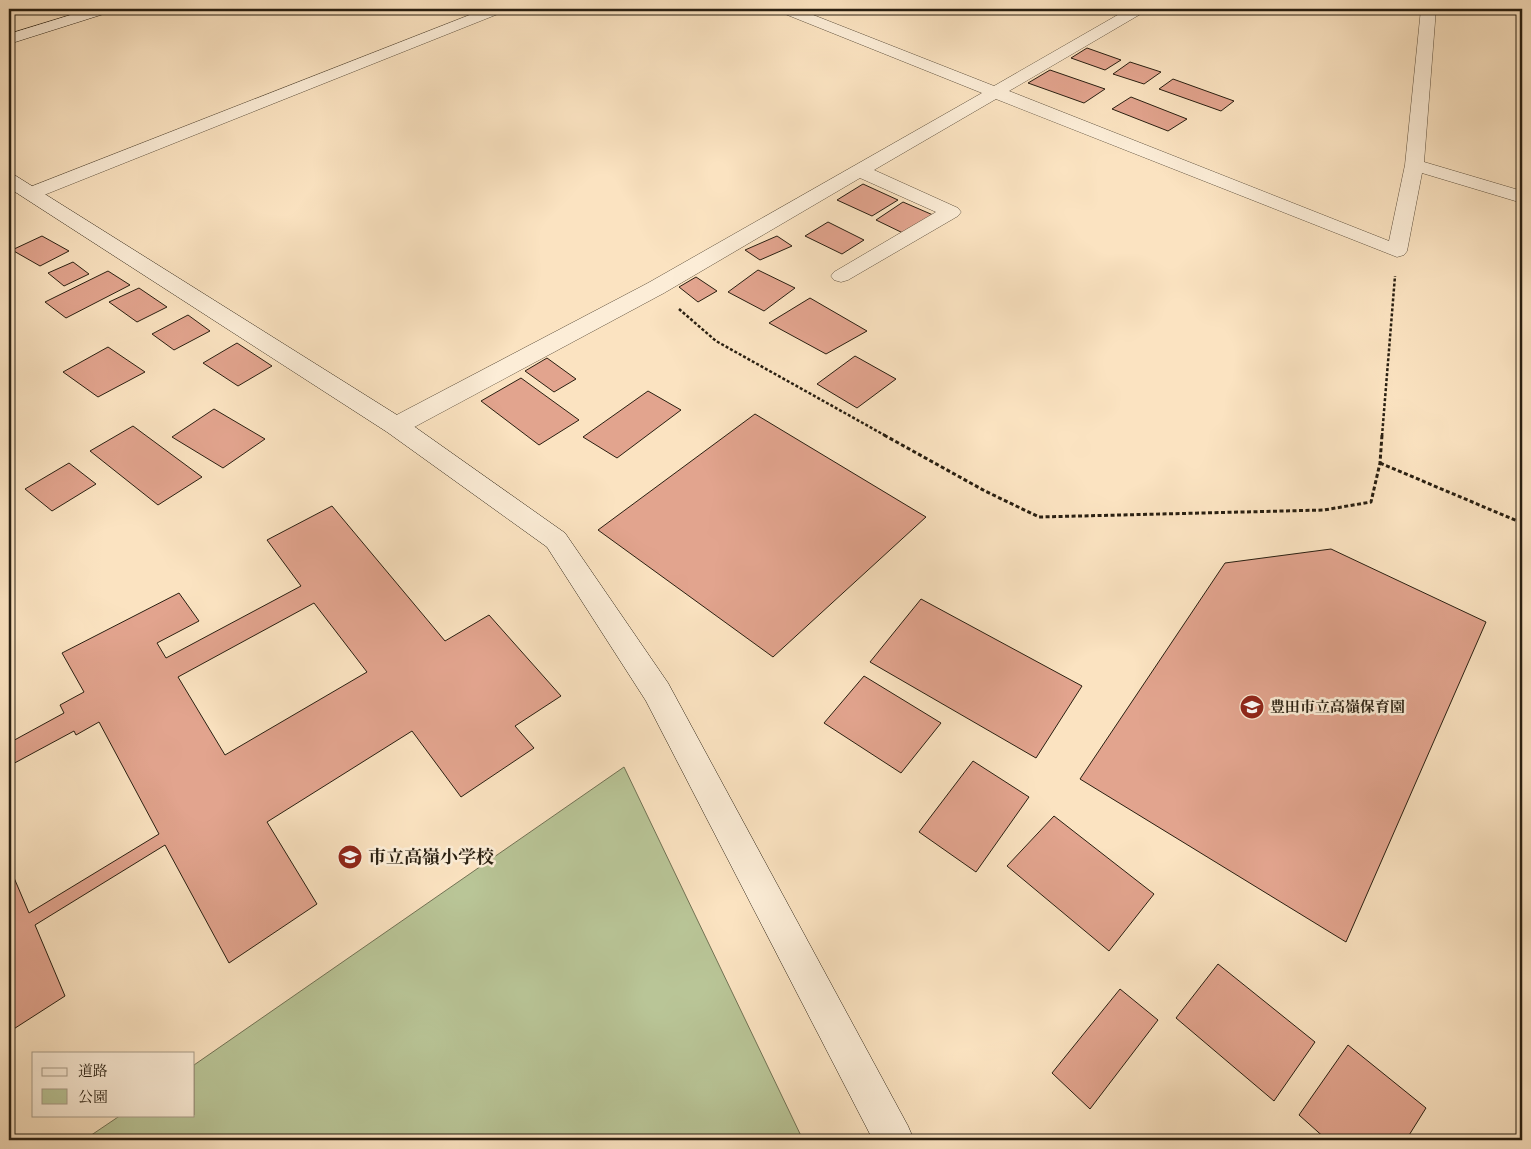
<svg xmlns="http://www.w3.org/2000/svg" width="1531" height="1149" font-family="Alegreya,'Noto Serif JP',serif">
	<rect width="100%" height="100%" fill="#fbe3c1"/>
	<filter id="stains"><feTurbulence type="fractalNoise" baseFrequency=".004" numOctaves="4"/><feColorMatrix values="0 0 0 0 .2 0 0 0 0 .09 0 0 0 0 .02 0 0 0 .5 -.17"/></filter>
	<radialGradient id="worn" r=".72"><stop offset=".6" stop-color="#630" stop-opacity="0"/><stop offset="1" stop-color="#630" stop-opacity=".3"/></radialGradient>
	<polygon fill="#b9c597" stroke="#717254" points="624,767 803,1140 84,1140 121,1115 194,1115 194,1065"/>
	<g fill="#e2a48e" stroke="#291f11" fill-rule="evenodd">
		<polygon points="1087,48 1121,60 1105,70 1071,58"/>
		<polygon points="1130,62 1161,72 1144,84 1113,74"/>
		<polygon points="1050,70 1105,89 1084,103 1028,83"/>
		<polygon points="1173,79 1234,101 1221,111 1159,89"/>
		<polygon points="1131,97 1187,119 1168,131 1112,109"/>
		<polygon points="863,184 898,200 872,216 837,200"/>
		<polygon points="903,202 933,215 905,234 876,220"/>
		<polygon points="828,222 864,240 842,254 805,236"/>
		<polygon points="42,236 69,251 40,266 12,250"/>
		<polygon points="777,236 792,246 760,260 745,250"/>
		<polygon points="73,262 89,274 64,286 48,273"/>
		<polygon points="758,270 795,288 764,311 728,292"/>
		<polygon points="108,271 130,285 66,318 45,302"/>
		<polygon points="696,277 717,291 698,302 679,287"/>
		<polygon points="139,288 167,307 137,322 109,302"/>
		<polygon points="810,298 867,331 826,354 769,323"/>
		<polygon points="188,315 210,331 174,350 152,334"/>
		<polygon points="237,343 272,366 238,386 203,363"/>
		<polygon points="108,347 145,372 98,397 63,372"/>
		<polygon points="855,356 896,379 857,408 817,384"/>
		<polygon points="547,358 576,379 554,392 525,371"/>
		<polygon points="521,378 579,420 539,445 481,401"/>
		<polygon points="648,391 681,410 617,458 583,437"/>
		<polygon points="214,409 265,439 223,468 172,437"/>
		<polygon points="755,414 926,517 773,657 598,530"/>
		<polygon points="133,426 202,477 158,505 90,451"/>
		<polygon points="69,463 96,484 52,511 25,489"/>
		<path d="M332,506L445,641L489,615L561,696L515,726L534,748L461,797L412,731L267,822L317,904L229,963L165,845L35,925L65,996L9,1032V866L29,913L159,834L99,722L76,735L74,731L9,766V743L64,713L60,705L84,692L62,653L179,593L199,621L157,643L166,658L301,586L267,540ZM314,603L367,672L225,755L178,677Z"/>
		<polygon points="1331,549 1486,622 1346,942 1080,779 1225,563"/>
		<polygon points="921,599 1082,686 1036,758 870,662"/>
		<polygon points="864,676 941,723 901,773 824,723"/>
		<polygon points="973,761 1029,797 976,872 919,832"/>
		<polygon points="1054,816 1154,894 1109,951 1007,866"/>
		<polygon points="1218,964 1315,1042 1274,1101 1176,1018"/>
		<polygon points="1120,989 1158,1020 1090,1109 1052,1073"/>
		<polygon points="1348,1045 1426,1108 1406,1140 1327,1140 1299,1115"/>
	</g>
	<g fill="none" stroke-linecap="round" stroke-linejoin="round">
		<defs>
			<g id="street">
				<polygon points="485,9 506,9 503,12 39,197 32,199 25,197 22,193 25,189"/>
				<polygon points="778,9 798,9 994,86 1128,9 1146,9 1144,12 1009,91 1389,241 1405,165 1421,9 1436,9 1424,162 1522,191 1522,203 1422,173 1407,251 1404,255 1397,257 996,99 874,170 958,208 961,212 958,216 848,280 841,282 834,280 831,276 834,272 936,212 860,178 664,293 405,432 396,434 387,432 384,426 387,420 648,283 982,93 780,12"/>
				<polygon points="1512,9 1522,9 1522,13 1514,12"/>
			</g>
			<g id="secondary">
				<polygon points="90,9 113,9 110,12 9,44 9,34"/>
				<polygon points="9,174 16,176 405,420 565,533 668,683 908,1126 914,1140 873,1140 646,701 547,547 387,432 9,188"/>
			</g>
		</defs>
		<use href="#street" stroke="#5e503d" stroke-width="1"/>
		<use href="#secondary" stroke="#291f11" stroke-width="1"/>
		<g stroke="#291f11" stroke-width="2.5" stroke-dasharray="3 2" stroke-linecap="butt">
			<polyline points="679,309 716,341 886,436"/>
			<polyline points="1382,436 1395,276"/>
		</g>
		<g stroke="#291f11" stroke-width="3" stroke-dasharray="4 2.5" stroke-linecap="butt">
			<polyline points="884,435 985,491 1039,517 1324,510 1371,502 1380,463 1382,435"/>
			<polyline points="1380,463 1522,523"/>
		</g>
		<use href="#street" fill="#fcedd7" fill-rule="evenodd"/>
		<use href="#secondary" fill="#fcedd7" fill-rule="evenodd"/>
	</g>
	<defs>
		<symbol id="school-disc" viewBox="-11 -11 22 22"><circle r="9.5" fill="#8f2418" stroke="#fcedd7"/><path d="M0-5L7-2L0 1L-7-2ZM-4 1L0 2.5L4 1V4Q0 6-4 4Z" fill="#fff"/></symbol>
	</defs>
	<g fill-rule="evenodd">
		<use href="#school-disc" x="1238" y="693" width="28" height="28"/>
		<use href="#school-disc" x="336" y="843" width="28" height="28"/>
	</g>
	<g text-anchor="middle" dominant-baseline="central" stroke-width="5" stroke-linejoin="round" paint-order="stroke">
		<g font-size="15" font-weight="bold" fill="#291f11" stroke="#fcedd7" text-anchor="start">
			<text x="1270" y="707">豊田市立高嶺保育園</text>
		</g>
		<g font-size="18" font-weight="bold" fill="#291f11" stroke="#fcedd7" text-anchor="start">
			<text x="368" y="857">市立高嶺小学校</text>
		</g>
	</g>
	<rect width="1531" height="1149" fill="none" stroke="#fbe3c1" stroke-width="30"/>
	<rect x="10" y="10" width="1511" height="1129" fill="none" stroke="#291f11" stroke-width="2.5"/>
	<rect x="15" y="15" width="1501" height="1119" fill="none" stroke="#291f11"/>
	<rect x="32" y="1052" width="162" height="65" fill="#fcedd7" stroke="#a89b88"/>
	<rect x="42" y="1068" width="25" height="8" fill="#fcedd7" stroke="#a89b88"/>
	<text x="78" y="1076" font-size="15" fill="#291f11">道路</text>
	<rect x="42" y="1089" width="25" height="15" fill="#b9c597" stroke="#a89b88"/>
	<text x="78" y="1102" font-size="15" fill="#291f11">公園</text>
	<rect width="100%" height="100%" filter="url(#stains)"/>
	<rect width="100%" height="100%" fill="url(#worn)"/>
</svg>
